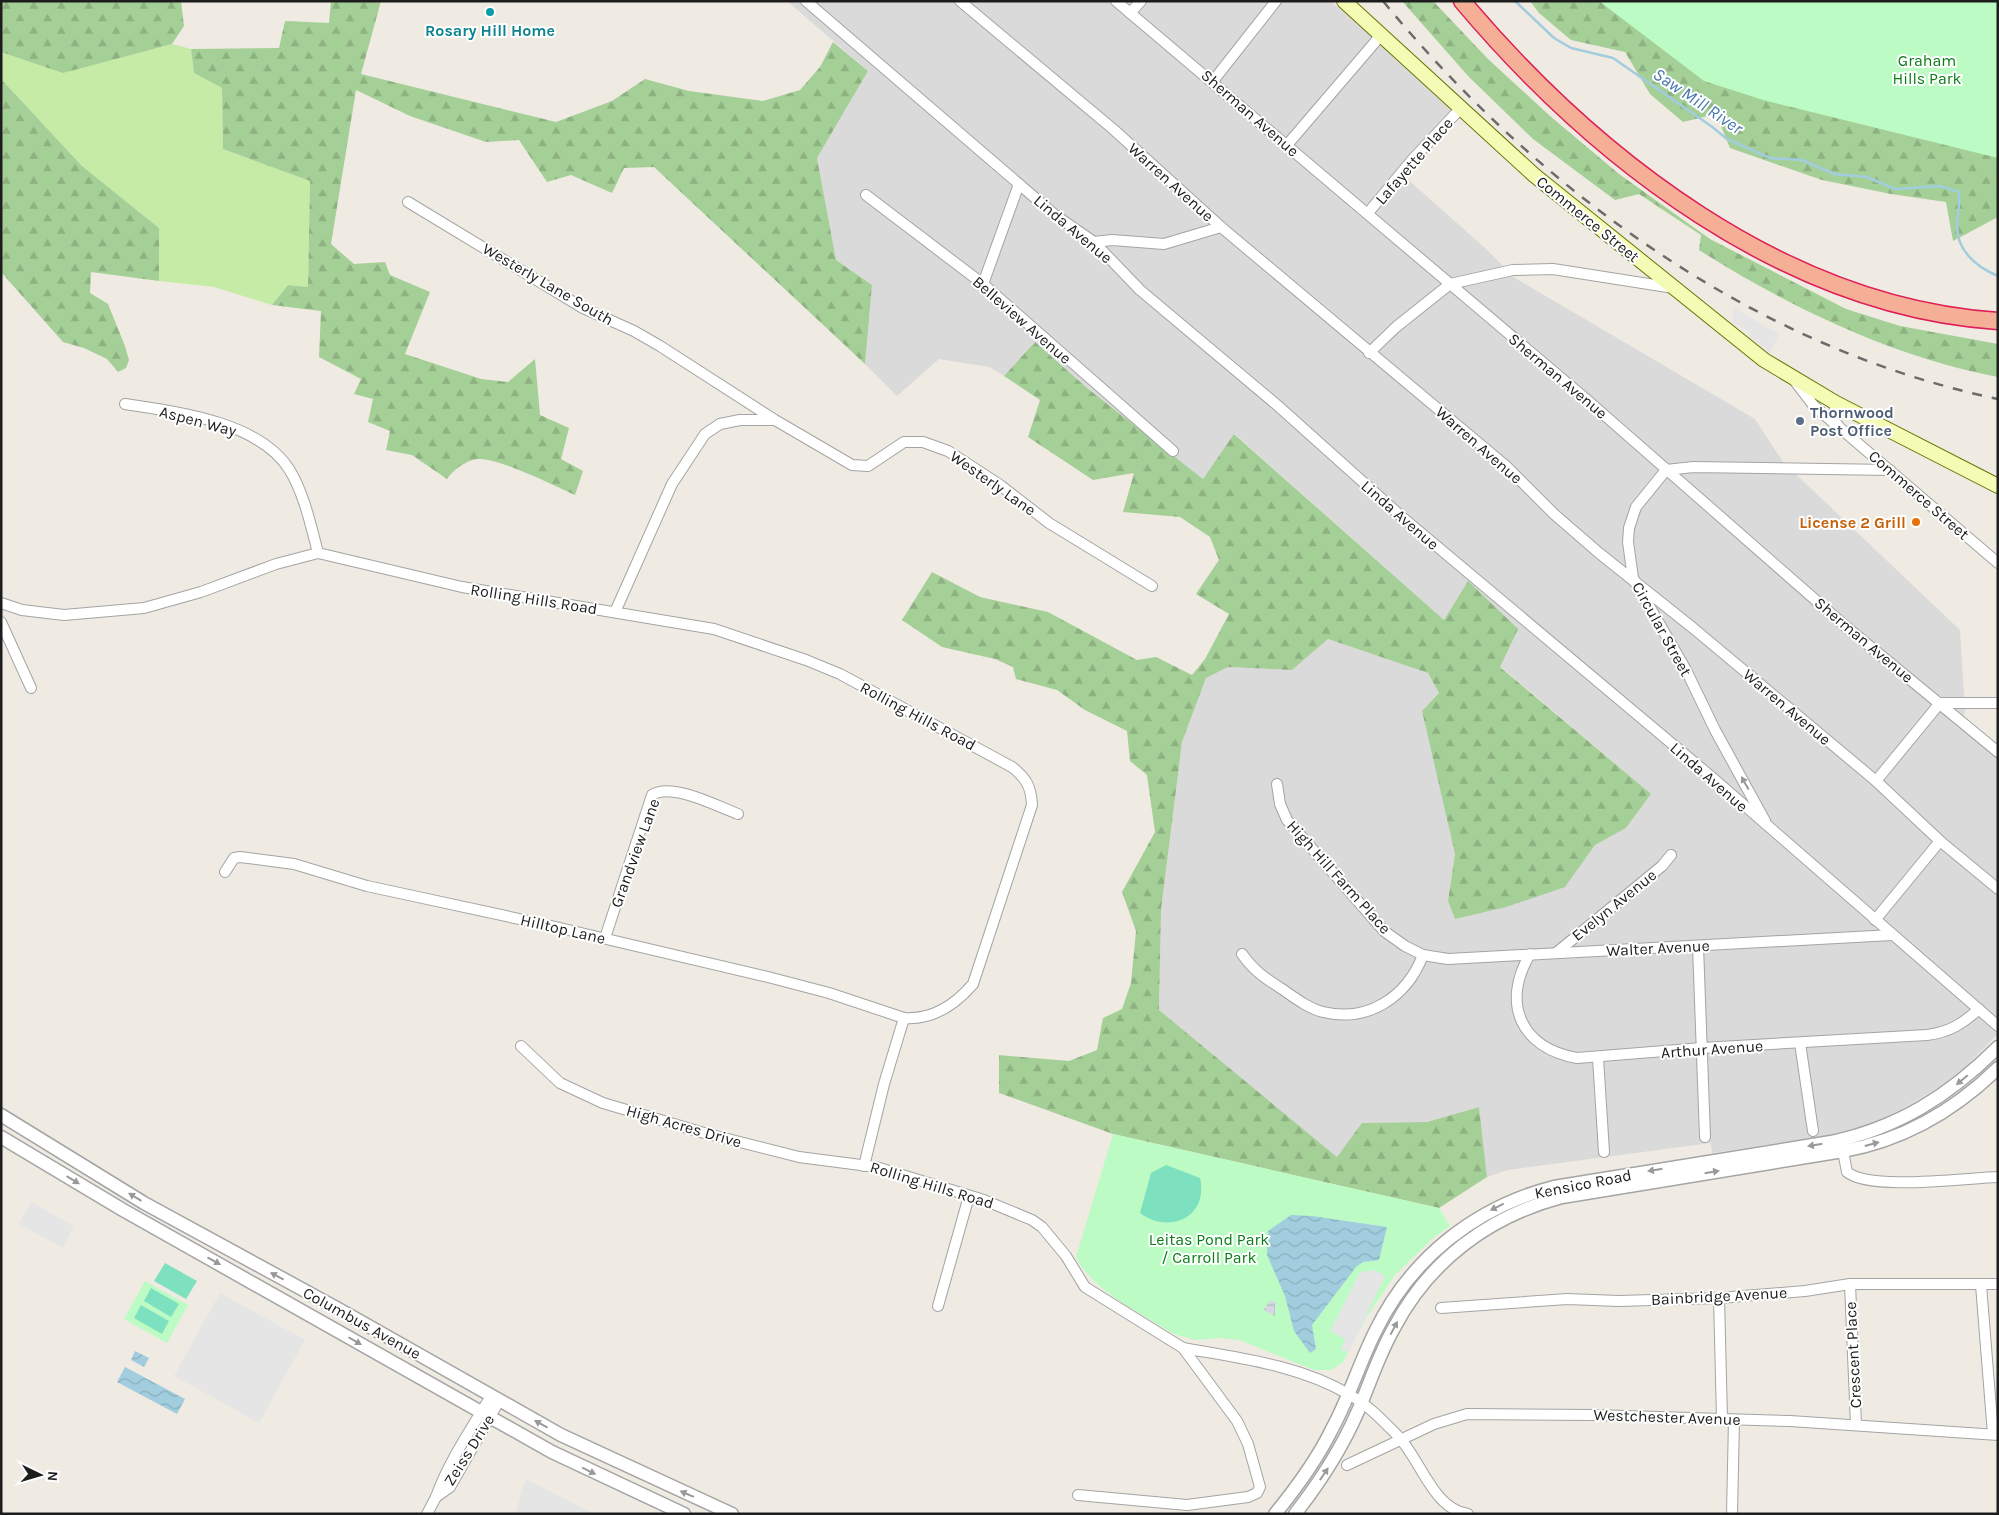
<svg xmlns="http://www.w3.org/2000/svg" width="1999" height="1515" font-family="Karla,sans-serif">
	<defs>
		<pattern id="forest-firs" width="22" height="20" patternUnits="userSpaceOnUse" patternTransform="scale(1.25)"><rect width="22" height="20" fill="#a4cf96"/><path d="M5 1l3.5 6h-7zM16 11l3.5 6h-7z" fill="#8db181"/></pattern>
		<pattern id="plaza-grid" width="8" height="8" patternUnits="userSpaceOnUse" patternTransform="scale(1.25)"><rect width="8" height="8" fill="#d7d7e4"/><path d="M0 4h8M4 0v8" fill="none" stroke="#b8b8c3"/></pattern>
		<pattern id="water-waves" width="16" height="10" patternUnits="userSpaceOnUse" patternTransform="scale(1.25)"><rect width="16" height="10" fill="#a1cdde"/><path d="M0 5q4-4 8 0t8 0" fill="none" stroke="#8ab0be"/></pattern>
	</defs>
	<rect width="100%" height="100%" fill="#efebe2"/>
	<polygon fill="#dbdada" points="787,1 1330,1 1387,47 1459,117 1404,176 1485,248 1515,278 1755,419 1783,462 1960,630 1965,710 1963,718 1998,746 1998,1034 1964,1068 1939,1087 1900,1110 1871,1124 1825,1136 1712,1153 1711,1143 1508,1170 1487,1177 1479,1107 1427,1122 1363,1123 1337,1157 1159,1010 1161,910 1182,742 1206,678 1228,667 1292,670 1328,639 1428,673 1439,693 1422,711 1455,854 1448,901 1565,887 1595,845 1626,828 1651,794 1500,666 1468,581 1444,620 1235,434 1203,479 1087,388 1035,342 1004,376 989,367 939,359 897,396 865,364 872,285 836,260 817,158 868,71"/>
	<polygon fill="#c5eba6" points="172,44 191,49 194,73 222,88 223,149 310,181 308,287 288,285 272,305 214,287 159,281 159,228 82,166 1,79 1,52 63,72"/>
	<g fill="url(#forest-firs)">
		<polygon points="2,1 181,1 184,26 172,44 63,73 1,52"/>
		<path d="M331,1H381L361,74L556,122L612,101L645,79L689,91L763,101L800,90L820,67L833,42L868,71L817,158L836,260L872,285L865,364L654,167L624,168L612,193L571,175L547,182L519,140L486,142L410,116L356,90L331,244L354,264L385,262L390,275L430,292L405,354L481,379L508,382L535,359L540,415L569,428L561,459L583,471L575,495C555,486 497,457 478,459C466,460 453,470 447,479L412,455L386,450L390,431L368,422L373,399L354,394L361,379L319,357L321,311L272,305L288,285L308,287L310,181L223,149L222,88L194,73L191,49L279,48L285,21L329,23Z"/>
		<path d="M1402,1H1433L1488,59L1550,116L1619,174L1710,239L1846,309L1900,326L1998,344V377C1891,356 1791,308 1699,250L1701,235L1639,194L1615,200L1533,139L1469,77Z"/>
		<polygon points="1530,1 1998,1 1998,217 1953,241 1946,202 1891,194 1822,180 1730,148 1716,114 1683,122 1650,94 1625,52 1571,40 1539,13"/>
		<polygon points="1,79 82,166 159,228 159,281 91,272 90,293 108,304 125,346 129,360 126,368 118,372 107,359 84,348 63,342 1,272"/>
		<polygon points="1035,342 1087,388 1203,479 1234,434 1444,620 1468,581 1518,629 1500,667 1651,794 1626,828 1595,845 1565,887 1506,907 1455,919 1448,901 1455,854 1422,711 1439,693 1428,673 1328,639 1292,670 1228,667 1206,678 1182,742 1161,910 1159,1010 1337,1157 1362,1123 1427,1122 1479,1107 1487,1177 1439,1208 1113,1134 999,1093 999,1055 1069,1061 1097,1050 1103,1018 1122,1009 1131,983 1136,931 1122,892 1155,832 1147,775 1130,761 1127,731 1085,710 1057,690 1016,679 1013,667 995,659 942,647 902,620 932,572 980,597 1048,612 1137,660 1156,657 1192,675 1205,659 1229,614 1196,594 1219,560 1210,537 1180,517 1123,512 1134,473 1093,480 1028,437 1040,400 1004,376"/>
	</g>
	<g fill="#bdfbc5">
		<polygon points="1599,1 1998,1 1998,158 1763,100 1704,81"/>
		<path d="M1113,1134L1439,1208L1450,1226L1432,1239L1395,1275L1366,1318L1343,1362L1331,1370H1314L1239,1340L1221,1338L1195,1340L1174,1334C1143,1314 1092,1291 1076,1257Z"/>
		<polygon points="145,1281 188,1305 167,1343 124,1319"/>
	</g>
	<g fill="#7de1bf">
		<path d="M1166,1165L1200,1178C1209,1217 1169,1235 1140,1213L1151,1173Z"/>
		<polygon points="165,1263 197,1281 186,1299 154,1281"/>
		<polygon points="151,1288 179,1304 171,1317 144,1301"/>
		<polygon points="141,1305 169,1321 162,1334 134,1318"/>
	</g>
	<g fill="#e5e5e5">
		<polygon points="1734,308 1779,334 1770,353 1749,337 1751,333 1732,322"/>
		<polygon points="31,1202 74,1226 63,1248 19,1224"/>
		<polygon points="1375,1270 1385,1276 1349,1352 1341,1350 1345,1339 1330,1331 1360,1272"/>
		<polygon points="220,1293 305,1340 259,1423 174,1376"/>
		<polygon points="526,1479 594,1514 515,1514"/>
	</g>
	<polygon fill="url(#plaza-grid)" points="1270,1300 1275,1303 1275,1316 1264,1310"/>
	<g fill="url(#water-waves)">
		<polygon points="1291,1215 1312,1216 1387,1227 1379,1260 1363,1262 1356,1267 1312,1325 1316,1349 1310,1353 1294,1331 1285,1296 1267,1255 1268,1231"/>
		<polygon points="135,1351 149,1358 144,1367 131,1360"/>
		<polygon points="125,1367 185,1399 177,1414 117,1382"/>
	</g>
	<g fill="none" stroke-linecap="round" stroke-linejoin="round">
		<path stroke="#a1cdde" stroke-width="2.5" d="M1515,1L1554,38L1571,48L1613,58L1711,126L1727,139L1770,158L1802,160L1834,174L1867,177L1895,189L1940,186L1959,192C1960,204 1958,213 1957,224C1956,250 1976,267 1998,276"/>
		<defs>
			<g id="minor">
				<polyline points="806,1 1055,215 1094,242 1140,290 1277,405 1402,517 1714,779 1998,1026"/>
				<polyline points="960,1 1113,129 1221,227 1506,466 1554,514 1599,553 1693,628 1876,781 1940,841 1998,889"/>
				<polyline points="1116,1 1586,399 1844,625 1998,752"/>
				<polyline points="1130,13 1141,1"/>
				<polyline points="1213,81 1276,1"/>
				<polyline points="1287,145 1376,41 1380,33"/>
				<polyline points="866,195 983,284 1173,451"/>
				<polyline points="408,202 583,308 634,331 660,346 775,420 852,465 868,466 904,442 923,442 948,451 1000,485 1049,523 1152,586"/>
				<polyline points="1368,213 1412,160 1460,109"/>
				<polyline points="1094,242 1112,240 1164,244 1221,227"/>
				<polyline points="983,284 1019,184"/>
				<polyline points="1369,353 1396,327 1450,284 1513,270 1553,269 1674,288"/>
				<polyline points="1794,380 1814,406 1835,424"/>
				<polyline points="1836,403 1833,419 1840,428 1998,563"/>
				<path d="M125,404C176,412 258,421 289,469C304,493 311,526 318,553"/>
				<path d="M1,603L22,610L64,615L144,608L201,592L276,564L318,553L462,587L714,629L806,660L840,674L1012,767C1026,778 1031,786 1032,805L973,984C955,1005 932,1020 904,1018L829,993L768,977L547,925L367,886L294,864L240,857L234,858L225,872"/>
				<polyline points="615,612 672,484 705,434 720,424 740,420 774,420"/>
				<polyline points="1,622 31,688"/>
				<polyline points="1876,781 1940,703 1998,703"/>
				<polyline points="1277,784 1280,804 1287,820 1384,931 1405,946 1423,955 1448,959 1892,935"/>
				<polyline points="1765,821 1715,730 1686,670 1633,578 1628,542 1629,528 1636,507 1666,470 1693,467 1890,470"/>
				<polyline points="1875,920 1940,841"/>
				<path d="M605,938L652,795C671,782 717,806 738,814"/>
				<polyline points="1698,946 1705,1137"/>
				<polyline points="1556,953 1662,866 1671,855"/>
				<path d="M1242,954C1254,971 1265,978 1282,989C1295,998 1308,1008 1323,1012C1368,1023 1407,997 1423,955"/>
				<path d="M1530,954C1501,1004 1521,1048 1577,1058L1702,1048L1927,1035C1950,1032 1962,1024 1979,1009"/>
				<polyline points="1800,1043 1813,1131"/>
				<polyline points="521,1046 560,1083 603,1103 704,1133 799,1157 876,1167 984,1200 1032,1220 1042,1227 1066,1256 1085,1287 1183,1348 1237,1421 1248,1444 1260,1487 1257,1493 1248,1497 1187,1505 1078,1495"/>
				<polyline points="1598,1058 1604,1152"/>
				<path d="M1843,1151L1847,1172C1870,1191 1964,1178 1998,1177"/>
				<polyline points="864,1166 884,1084 904,1018"/>
				<polyline points="1850,1284 1856,1425"/>
				<polyline points="1981,1285 1993,1434"/>
				<polyline points="1719,1298 1722,1419"/>
				<polyline points="938,1306 969,1196"/>
				<polyline points="1441,1308 1567,1299 1619,1301 1719,1298 1805,1291 1850,1284 1998,1284"/>
				<path d="M1183,1348C1239,1358 1300,1365 1350,1395C1368,1405 1382,1420 1396,1434C1420,1457 1432,1509 1468,1514"/>
				<path d="M491,1396C471,1429 449,1461 436,1497L450,1487L499,1401"/>
				<polyline points="1347,1465 1434,1424 1467,1414 1593,1415 1790,1421 1998,1435"/>
				<polyline points="427,1514 436,1497"/>
				<polyline points="1732,1514 1734,1420"/>
			</g>
			<g id="tertiary">
				<polyline points="1,1115 144,1203 342,1311 561,1435 732,1514"/>
				<polyline points="1,1137 123,1210 552,1452 684,1514"/>
				<path d="M1275,1514C1297,1487 1317,1460 1332,1429C1349,1398 1359,1364 1375,1332C1410,1259 1475,1207 1554,1187L1831,1142C1898,1128 1950,1095 1998,1047"/>
				<path d="M1295,1514C1320,1482 1342,1448 1358,1411C1370,1383 1379,1354 1394,1328C1429,1261 1489,1216 1562,1197L1843,1151C1904,1140 1954,1111 1998,1068"/>
			</g>
			<polyline id="secondary" points="1344,1 1534,175 1764,360 1836,403 1998,486"/>
			<path id="trunk" d="M1462,1C1595,159 1785,307 1998,321"/>
		</defs>
		<use href="#minor" stroke="#a4a4a4" stroke-width="12"/>
		<use href="#tertiary" stroke="#a4a4a4" stroke-width="15"/>
		<use href="#secondary" stroke="#647602" stroke-width="16"/>
		<use href="#trunk" stroke="#dd1e57" stroke-width="19"/>
		<use href="#minor" stroke="#fff" stroke-width="10"/>
		<use href="#tertiary" stroke="#fff" stroke-width="12"/>
		<use href="#secondary" stroke="#f4fbb4" stroke-width="14"/>
		<use href="#trunk" stroke="#f4af96" stroke-width="16"/>
		<path stroke="#6b6b6b" stroke-width="2.5" stroke-dasharray="10 10" stroke-linecap="butt" d="M1383,1C1539,191 1754,348 1998,399"/>
	</g>
	<defs><path id="oneway-solid" d="M-6-.8H1V-3.2L6.5 0L1 3.2V.8H-6Z" transform="scale(1.25)"/></defs>
	<g fill="#999">
		<use href="#oneway-solid" transform="translate(1745 783) rotate(-119)"/>
		<use href="#oneway-solid" transform="translate(1962 1080) rotate(140)"/>
		<use href="#oneway-solid" transform="translate(1872 1144) rotate(-15)"/>
		<use href="#oneway-solid" transform="translate(1815 1145) rotate(171)"/>
		<use href="#oneway-solid" transform="translate(1655 1170) rotate(171)"/>
		<use href="#oneway-solid" transform="translate(1712 1172) rotate(-9)"/>
		<use href="#oneway-solid" transform="translate(73 1180) rotate(31)"/>
		<use href="#oneway-solid" transform="translate(135 1197) rotate(-149)"/>
		<use href="#oneway-solid" transform="translate(1497 1207) rotate(154)"/>
		<use href="#oneway-solid" transform="translate(214 1261) rotate(29)"/>
		<use href="#oneway-solid" transform="translate(277 1276) rotate(-152)"/>
		<use href="#oneway-solid" transform="translate(1394 1328) rotate(-62)"/>
		<use href="#oneway-solid" transform="translate(355 1341) rotate(30)"/>
		<use href="#oneway-solid" transform="translate(541 1424) rotate(-151)"/>
		<use href="#oneway-solid" transform="translate(589 1471) rotate(26)"/>
		<use href="#oneway-solid" transform="translate(1324 1474) rotate(-56)"/>
		<use href="#oneway-solid" transform="translate(687 1494) rotate(-157)"/>
	</g>
	<circle fill="#0f9aa8" stroke="#fff" stroke-width="2" cx="490" cy="12" r="5"/>
	<circle fill="#5c6f8a" stroke="#fff" stroke-width="2" cx="1800" cy="421" r="5"/>
	<circle fill="#e8710a" stroke="#fff" stroke-width="2" cx="1916" cy="522" r="5"/>
	<g text-anchor="middle" dominant-baseline="central" stroke-width="4" stroke-linejoin="round" paint-order="stroke">
		<g font-size="16" font-weight="bold" fill="#0d838f" stroke="#fff">
			<text x="490" y="30">Rosary Hill Home</text>
		</g>
		<g font-size="16" fill="#087e17" stroke="#fff">
			<text x="1927" y="60">Graham<tspan x="1927" dy="18">Hills Park</tspan></text>
			<text x="1209" y="1239">Leitas Pond Park<tspan x="1209" dy="18">/ Carroll Park</tspan></text>
		</g>
		<g font-size="16" fill="#1d1d1d" stroke="#fff">
			<text transform="translate(1250 113) rotate(41)">Sherman Avenue</text>
			<text transform="translate(1414 161) rotate(-49)">Lafayette Place</text>
			<text transform="translate(1171 182) rotate(42)">Warren Avenue</text>
			<text transform="translate(1588 219) rotate(39)">Commerce Street</text>
			<text transform="translate(1073 229) rotate(40)">Linda Avenue</text>
			<text transform="translate(548 284) rotate(30)">Westerly Lane South</text>
			<text transform="translate(1022 320) rotate(41)">Belleview Avenue</text>
			<text transform="translate(1558 376) rotate(40)">Sherman Avenue</text>
			<text transform="translate(198 421) rotate(15)">Aspen Way</text>
			<text transform="translate(1479 445) rotate(41)">Warren Avenue</text>
			<text transform="translate(993 483) rotate(35)">Westerly Lane</text>
			<text transform="translate(1919 495) rotate(41)">Commerce Street</text>
			<text transform="translate(1400 515) rotate(41)">Linda Avenue</text>
			<text transform="translate(534 599) rotate(9)">Rolling Hills Road</text>
			<text transform="translate(1662 629) rotate(61)">Circular Street</text>
			<text transform="translate(1864 640) rotate(40)">Sherman Avenue</text>
			<text transform="translate(1787 707) rotate(40)">Warren Avenue</text>
			<text transform="translate(918 716) rotate(28)">Rolling Hills Road</text>
			<text transform="translate(1709 777) rotate(41)">Linda Avenue</text>
			<text transform="translate(635 853) rotate(-70)">Grandview Lane</text>
			<text transform="translate(1339 877) rotate(48)">High Hill Farm Place</text>
			<text transform="translate(1614 905) rotate(-39)">Evelyn Avenue</text>
			<text transform="translate(563 929) rotate(13)">Hilltop Lane</text>
			<text transform="translate(1658 948) rotate(-3)">Walter Avenue</text>
			<text transform="translate(1712 1049) rotate(-4)">Arthur Avenue</text>
			<text transform="translate(684 1126) rotate(16)">High Acres Drive</text>
			<text transform="translate(1583 1184) rotate(-11)">Kensico Road</text>
			<text transform="translate(932 1185) rotate(17)">Rolling Hills Road</text>
			<text transform="translate(1719 1296) rotate(-3)">Bainbridge Avenue</text>
			<text transform="translate(362 1323) rotate(29)">Columbus Avenue</text>
			<text transform="translate(1853 1355) rotate(-93)">Crescent Place</text>
			<text transform="translate(1667 1417) rotate(2)">Westchester Avenue</text>
			<text transform="translate(469 1450) rotate(-58)">Zeiss Drive</text>
		</g>
		<g font-size="16" font-weight="bold" fill="#4e5e75" stroke="#fff" text-anchor="start">
			<text x="1810" y="412">Thornwood<tspan x="1810" dy="18">Post Office</tspan></text>
		</g>
		<g font-size="16" font-weight="bold" fill="#c56008" stroke="#fff" text-anchor="end">
			<text x="1906" y="522">License 2 Grill</text>
		</g>
		<g font-size="18" font-style="italic" fill="#4776af" stroke="#fff">
			<text transform="translate(1698 101) rotate(34)">Saw Mill River</text>
		</g>
	</g>
	<rect width="1999" height="1515" fill="none" stroke="#1d1d1d" stroke-width="5"/>
	<g transform="translate(40 1475) rotate(95)" stroke="#ffffff" stroke-width="4" paint-order="stroke">
	<path d="M0-4L9 19L0 12L-9 19Z" fill="#1d1d1d"/>
	<text y="-8" font-size="14" font-weight="bold" text-anchor="middle" fill="#1d1d1d">N</text>
	</g>
</svg>
